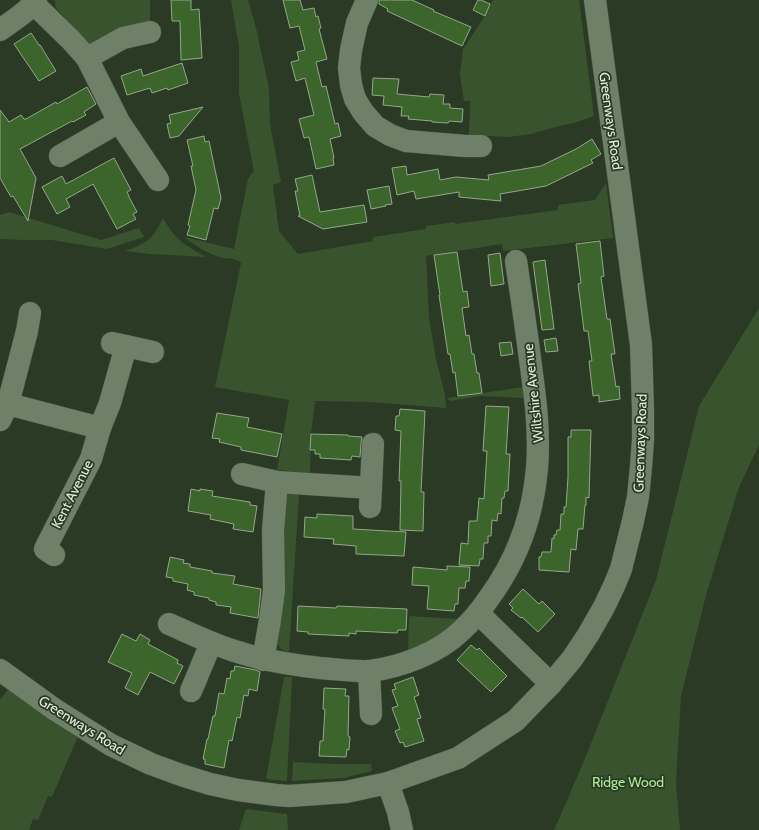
<svg xmlns="http://www.w3.org/2000/svg" width="759" height="830" font-family="Cabin,sans-serif">
	<rect width="100%" height="100%" fill="#2a3a24"/>
	<g fill="#39532f">
		<polygon points="55,0 150,0 150,25 90,44 56,8"/>
		<path d="M231,0H248L256,28L269,88L270,124L281,182L273,185L279,231L298,254L373,241V237L426,229V226L455,222V224L558,210V205L595,200L606,183L613,238L503,251L502,244L426,256L429,318L436,359L445,395L446,408L370,402L315,401L311,434L310,473L277,470L289,400L215,387L241,263C232,256 232,260 223,258C209,255 196,246 184,237L234,249L248,179L251,174L254,172L239,93V47Z"/>
		<polygon points="494,0 579,0 594,116 574,123 559,126 531,134 507,137 469,135 470,101 464,101 460,74 463,49 485,16 490,4"/>
		<polygon points="9,212 101,240 139,228 144,237 107,249 52,240 24,240 0,239 0,215"/>
		<path d="M164,219C174,240 187,246 206,257L150,254L125,251C145,243 152,241 162,220Z"/>
		<polygon points="759,308 759,445 739,487 706,595 681,696 676,782 680,830 554,830 584,761 656,580 699,406"/>
		<polygon points="523,387 524,398 480,396 450,401 447,398"/>
		<path d="M297,492L299,495L289,652C281,650 278,648 277,640L286,497L291,493Z"/>
		<path d="M409,616L457,619C444,633 426,644 408,651Z"/>
		<polygon points="284,677 292,677 287,781 266,779"/>
		<polygon points="10,687 79,734 52,797 48,796 38,820 33,819 29,830 0,830 0,700"/>
		<polygon points="293,762 336,764 371,764 372,771 343,778 292,781"/>
		<polygon points="246,809 287,814 288,830 239,830"/>
	</g>
	<g fill="#3c652b" stroke="#94a78d">
		<polygon points="171,0 191,0 191,10 199,9 202,58 181,60 180,21 172,21"/>
		<polygon points="283,0 300,0 303,10 314,8 316,17 318,16 321,28 319,29 327,59 316,62 322,87 326,86 335,124 338,123 341,136 330,139 334,158 333,158 334,165 316,169 309,137 304,138 299,119 314,115 305,78 296,81 291,62 299,60 297,52 305,50 299,26 290,28"/>
		<polygon points="379,0 412,0 434,10 433,11 471,27 462,46 387,11 388,9 379,4"/>
		<polygon points="478,0 481,0 490,4 485,16 473,10"/>
		<polygon points="31,33 39,45 40,45 56,71 39,81 14,44"/>
		<polygon points="182,63 188,83 168,90 167,88 152,93 150,88 127,95 121,76 141,69 143,76"/>
		<polygon points="373,78 399,79 397,94 429,97 430,94 444,95 443,104 450,104 450,108 463,109 462,122 449,121 448,123 432,122 432,121 408,119 409,116 401,116 402,107 383,105 384,96 372,95"/>
		<polygon points="87,87 96,104 84,112 86,115 73,122 72,121 20,149 36,178 28,221 13,196 11,197 0,178 0,110 9,122 21,115 24,119 26,119 56,102 57,104"/>
		<polygon points="203,107 179,136 170,138 167,124 171,123 169,115"/>
		<polygon points="204,136 205,142 209,141 221,198 218,209 214,208 206,240 187,235 190,226 188,225 196,190 191,166 193,166 187,140"/>
		<polygon points="592,139 601,154 591,160 593,163 546,186 500,194 501,201 459,197 459,192 416,199 414,191 397,195 392,168 406,166 407,175 438,169 440,180 456,177 489,180 488,175 541,166 576,149"/>
		<polygon points="114,158 131,190 127,192 129,196 129,197 137,212 133,214 136,219 117,229 93,184 66,199 70,207 57,214 42,187 62,176 66,184"/>
		<polygon points="312,175 320,212 364,205 367,222 323,229 298,216 300,216 295,191 298,191 295,179"/>
		<polygon points="389,186 392,204 385,205 386,206 371,209 367,190"/>
		<polygon points="600,241 604,276 601,277 607,319 610,319 615,354 611,354 616,387 619,386 620,399 599,402 599,395 593,396 589,361 592,361 588,331 584,331 580,299 578,284 581,283 576,244"/>
		<polygon points="457,252 463,292 467,291 469,307 462,308 466,336 469,335 472,354 474,354 477,373 479,373 482,393 458,396 455,372 453,373 450,354 448,354 439,295 440,295 434,255"/>
		<polygon points="500,253 504,284 491,286 488,255"/>
		<polygon points="545,260 554,329 542,330 533,262"/>
		<polygon points="556,338 558,351 546,352 544,340"/>
		<polygon points="511,342 513,354 501,356 499,343"/>
		<polygon points="486,406 509,407 506,454 510,454 508,491 505,491 504,498 502,498 501,514 498,513 497,521 492,520 491,536 488,536 488,543 484,543 483,559 480,559 479,566 459,565 461,543 468,544 469,521 477,521 479,498 484,499 487,451 483,451"/>
		<polygon points="400,409 425,411 421,492 424,492 423,531 400,530 401,481 399,481 401,431 395,430 396,416 399,416"/>
		<polygon points="217,413 249,418 247,427 282,434 277,457 241,450 241,447 219,442 220,439 212,438"/>
		<polygon points="571,430 591,430 589,498 586,497 586,505 585,505 583,529 578,529 576,550 571,549 569,572 539,570 539,557 541,557 542,552 551,552 552,538 554,539 554,535 556,535 557,530 560,530 561,514 564,514 564,507 566,507 568,477 568,437 571,437"/>
		<polygon points="311,434 348,435 348,436 362,437 361,443 360,457 352,456 351,460 320,458 320,454 315,454 315,450 310,450"/>
		<polygon points="191,489 200,491 200,489 213,491 212,496 250,502 250,505 257,506 253,532 233,529 234,524 210,519 211,515 188,511"/>
		<polygon points="317,514 353,516 353,529 406,532 404,556 356,554 356,546 333,544 334,539 304,537 305,517 317,518"/>
		<polygon points="170,557 184,560 183,563 190,564 190,567 212,571 212,573 235,576 233,584 261,589 258,618 230,613 231,607 216,605 216,602 209,600 209,598 194,595 194,592 187,590 188,584 173,581 173,578 166,577"/>
		<polygon points="447,566 470,567 469,581 466,581 465,588 459,588 458,604 455,604 454,611 427,609 429,586 412,585 413,567 447,570"/>
		<polygon points="523,589 539,604 542,601 555,614 538,632 522,617 521,618 511,610 513,608 509,604"/>
		<polygon points="298,606 336,608 337,606 407,609 406,630 398,630 397,633 356,631 356,634 349,633 349,636 308,634 308,632 297,631"/>
		<polygon points="122,634 136,641 140,634 150,640 148,644 178,660 177,663 183,666 174,684 150,672 138,695 125,688 132,673 108,662"/>
		<polygon points="471,645 477,650 479,648 507,676 491,692 457,660"/>
		<polygon points="235,666 256,670 260,672 257,691 249,689 248,696 244,695 240,718 237,717 232,741 229,740 224,768 205,764 205,759 203,759 207,739 208,739 213,716 215,716 219,693 224,694 227,678 230,679 231,671 234,671"/>
		<polygon points="413,677 419,695 414,697 421,718 417,719 424,741 405,747 403,742 400,743 395,731 400,729 392,708 398,706 392,690 396,689 394,684"/>
		<polygon points="324,688 346,689 345,696 349,696 348,736 350,737 349,750 347,749 346,757 319,756 320,741 323,741 325,709 323,709"/>
	</g>
	<g fill="none" stroke-linecap="round" stroke-linejoin="round">
		<defs>
			<g id="minor">
				<polyline points="367,0 357,23 351,50 349,68 351,85 355,99 363,112 375,126 390,135 406,141 465,146 481,146"/>
				<polyline points="34,4 71,40 87,58 119,122 158,180"/>
				<path d="M0,30C11,22 29,11 36,0"/>
				<polyline points="87,58 123,38 150,32"/>
				<polyline points="60,156 119,122"/>
				<polyline points="112,343 153,352"/>
				<polyline points="8,404 100,428"/>
				<polyline points="0,420 8,404 27,331 30,313"/>
				<polyline points="242,474 277,482 371,488"/>
				<polyline points="370,507 373,444"/>
				<polyline points="54,555 45,549 91,459 100,428 110,403 126,346"/>
				<polyline points="478,613 551,684"/>
				<path d="M169,624C192,634 214,645 238,652C265,661 292,665 320,668C336,669 354,672 370,671C401,667 439,653 462,630C472,621 481,610 489,598C517,560 533,515 537,468C540,431 535,395 530,359C526,327 521,294 516,261"/>
				<polyline points="263,660 270,620 274,590 273,530 277,482"/>
				<polyline points="0,670 54,709 111,745 151,764 181,775 210,784 238,790 276,795 289,796 346,792 388,783 458,758 515,721 551,684 572,659 588,635 604,607 614,586 621,569 633,521 638,497 641,467 643,440 643,410 641,345 595,0"/>
				<polyline points="369,671 371,714"/>
				<polyline points="191,691 211,643"/>
				<polyline points="388,783 398,812 402,830"/>
			</g>
		</defs>
		<use href="#minor" stroke="#485643" stroke-width="23"/>
		<use href="#minor" stroke="#6e8168" stroke-width="22"/>
	</g>
	<g text-anchor="middle" dominant-baseline="central" stroke-width="3.5" stroke-linejoin="round" paint-order="stroke">
		<g font-size="14" fill="#e1ecde" stroke="#2a3a24">
			<text transform="translate(611 121) rotate(82)">Greenways Road</text>
			<text transform="translate(533 393) rotate(-96)">Wiltshire Avenue</text>
			<text transform="translate(640 443) rotate(-88)">Greenways Road</text>
			<text transform="translate(72 494) rotate(-63)">Kent Avenue</text>
			<text transform="translate(82 725) rotate(32)">Greenways Road</text>
		</g>
		<g font-size="14" fill="#aeeb96" stroke="#2a3a24">
			<text x="628" y="782">Ridge Wood</text>
		</g>
	</g>
</svg>
